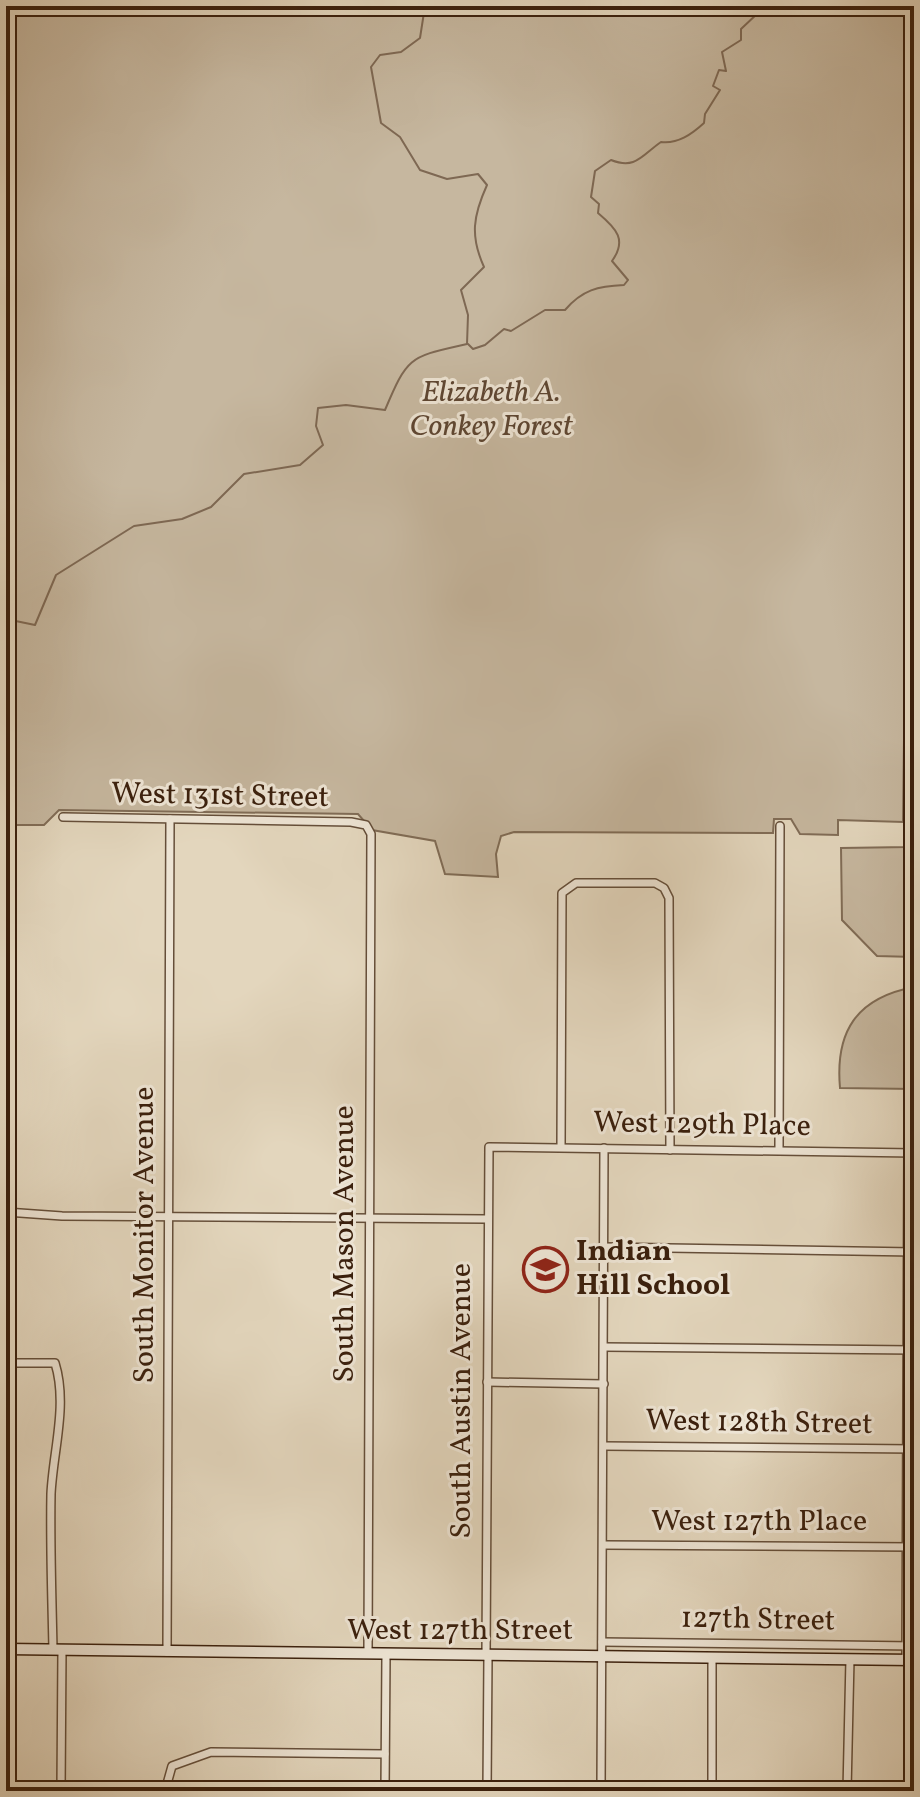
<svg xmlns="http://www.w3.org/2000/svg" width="920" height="1797" font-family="Vollkorn,serif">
	<rect width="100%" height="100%" fill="#e3d6bd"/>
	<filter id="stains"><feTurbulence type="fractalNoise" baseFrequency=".0025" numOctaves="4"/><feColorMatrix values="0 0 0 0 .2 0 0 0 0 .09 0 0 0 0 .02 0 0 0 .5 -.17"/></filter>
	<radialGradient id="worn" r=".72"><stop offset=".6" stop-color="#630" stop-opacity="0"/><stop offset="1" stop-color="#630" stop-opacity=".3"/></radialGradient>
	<g fill="#c6b79f" stroke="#806c56" stroke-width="2">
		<polygon points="6,6 913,6 903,822 838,820 838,835 800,834 791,819 774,819 773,833 514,832 501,836 496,854 498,877 445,874 435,841 372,830 358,814 59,810 44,825 6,825"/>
		<polygon points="908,844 914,844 914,957 877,956 842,920 841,848 908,847"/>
		<path d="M914,987V1089L840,1088C835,1032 856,998 914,987Z"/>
	</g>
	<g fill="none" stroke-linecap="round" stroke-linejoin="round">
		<g stroke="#7e6853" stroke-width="2">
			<path d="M468,344L473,349L485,345L504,329L511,331L545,310H565C582,290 598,286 624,285L628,280L612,261C627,240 617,229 598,213L599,204L591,197L595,171L611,160C636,170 642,155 661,142C678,144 692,134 704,123L705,114L720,90L713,86L719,70L726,71L722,52L741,40V29L758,13L759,6"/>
			<path d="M6,619L35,625L56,575L134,526L182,519L211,507L244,474L300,465L323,445L316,426L318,408L346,405L385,410C408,355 410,357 467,344L468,315L461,290L484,267C470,236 473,216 487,185L478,174L447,179L420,170L400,137L381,123L371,67L380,55L401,52L420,38L425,6"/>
		</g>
		<defs>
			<g id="street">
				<polyline points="63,817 351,822 366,825 371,834 368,1654"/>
				<polyline points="561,1147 562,893 576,883 655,883 664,888 669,898 670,1150"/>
				<polyline points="779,1150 780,826"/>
				<polyline points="6,1212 62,1216 486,1219"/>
				<polyline points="604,1247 914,1252"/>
				<polyline points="604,1347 914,1350"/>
				<path d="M6,1363H55C68,1405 53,1451 51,1494C50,1546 52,1598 53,1650"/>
				<polyline points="487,1382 604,1384"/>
				<polyline points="604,1446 914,1449"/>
				<polyline points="604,1545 914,1547"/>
				<polyline points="602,1642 914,1646"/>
				<polyline points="167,1652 170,819"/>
				<polyline points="486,1656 489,1147 914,1153"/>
				<polyline points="712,1657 712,1791"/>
				<polyline points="906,1660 908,1153"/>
				<polyline points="61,1791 62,1650"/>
				<polyline points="165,1791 172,1766 211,1752 385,1754"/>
				<polyline points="385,1791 386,1655"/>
				<polyline points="487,1791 488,1656"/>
				<polyline points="601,1791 604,1148"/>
				<polyline points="847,1791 850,1659"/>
			</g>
			<polyline id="secondary" points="6,1649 914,1660"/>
		</defs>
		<use href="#street" stroke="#654e39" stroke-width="10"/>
		<use href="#secondary" stroke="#3b200d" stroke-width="13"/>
		<use href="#street" stroke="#ede4d4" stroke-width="7"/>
		<use href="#secondary" stroke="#ede4d4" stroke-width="10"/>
	</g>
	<defs>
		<symbol id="school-ring" viewBox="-11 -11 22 22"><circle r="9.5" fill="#ede4d4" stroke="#8f2418" stroke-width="1.5"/><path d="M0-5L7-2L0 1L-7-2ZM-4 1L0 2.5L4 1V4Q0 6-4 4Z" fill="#8f2418"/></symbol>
	</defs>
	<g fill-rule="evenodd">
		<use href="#school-ring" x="520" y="1244" width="51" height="51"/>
	</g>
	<g text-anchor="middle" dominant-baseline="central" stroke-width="6" stroke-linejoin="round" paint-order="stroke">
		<g font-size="30" font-style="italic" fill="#5e4632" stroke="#ede4d4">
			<text x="491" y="393">Elizabeth A.<tspan x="491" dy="34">Conkey Forest</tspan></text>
		</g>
		<g font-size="30" fill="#3b200d" stroke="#ede4d4">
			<text transform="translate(220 796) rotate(1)">West 131st Street</text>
			<text transform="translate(702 1125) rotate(1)">West 129th Place</text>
			<text transform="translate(145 1235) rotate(-90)">South Monitor Avenue</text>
			<text transform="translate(345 1244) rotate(-90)">South Mason Avenue</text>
			<text transform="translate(462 1401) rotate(-90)">South Austin Avenue</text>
			<text transform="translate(759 1423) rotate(1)">West 128th Street</text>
			<text x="759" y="1522">West 127th Place</text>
			<text transform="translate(758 1620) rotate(1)">127th Street</text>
			<text x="460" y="1631">West 127th Street</text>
		</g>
		<g font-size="30" font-weight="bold" fill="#3b200d" stroke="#ede4d4" text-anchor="start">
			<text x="576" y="1252">Indian<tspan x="576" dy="34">Hill School</tspan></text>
		</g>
	</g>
	<rect width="920" height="1797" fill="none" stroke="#e3d6bd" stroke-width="32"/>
	<rect x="8" y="8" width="904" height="1781" fill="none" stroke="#3b200d" stroke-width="4"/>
	<rect x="16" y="16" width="888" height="1765" fill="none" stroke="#3b200d" stroke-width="2"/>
	<rect width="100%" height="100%" filter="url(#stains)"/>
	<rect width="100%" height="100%" fill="url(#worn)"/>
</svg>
